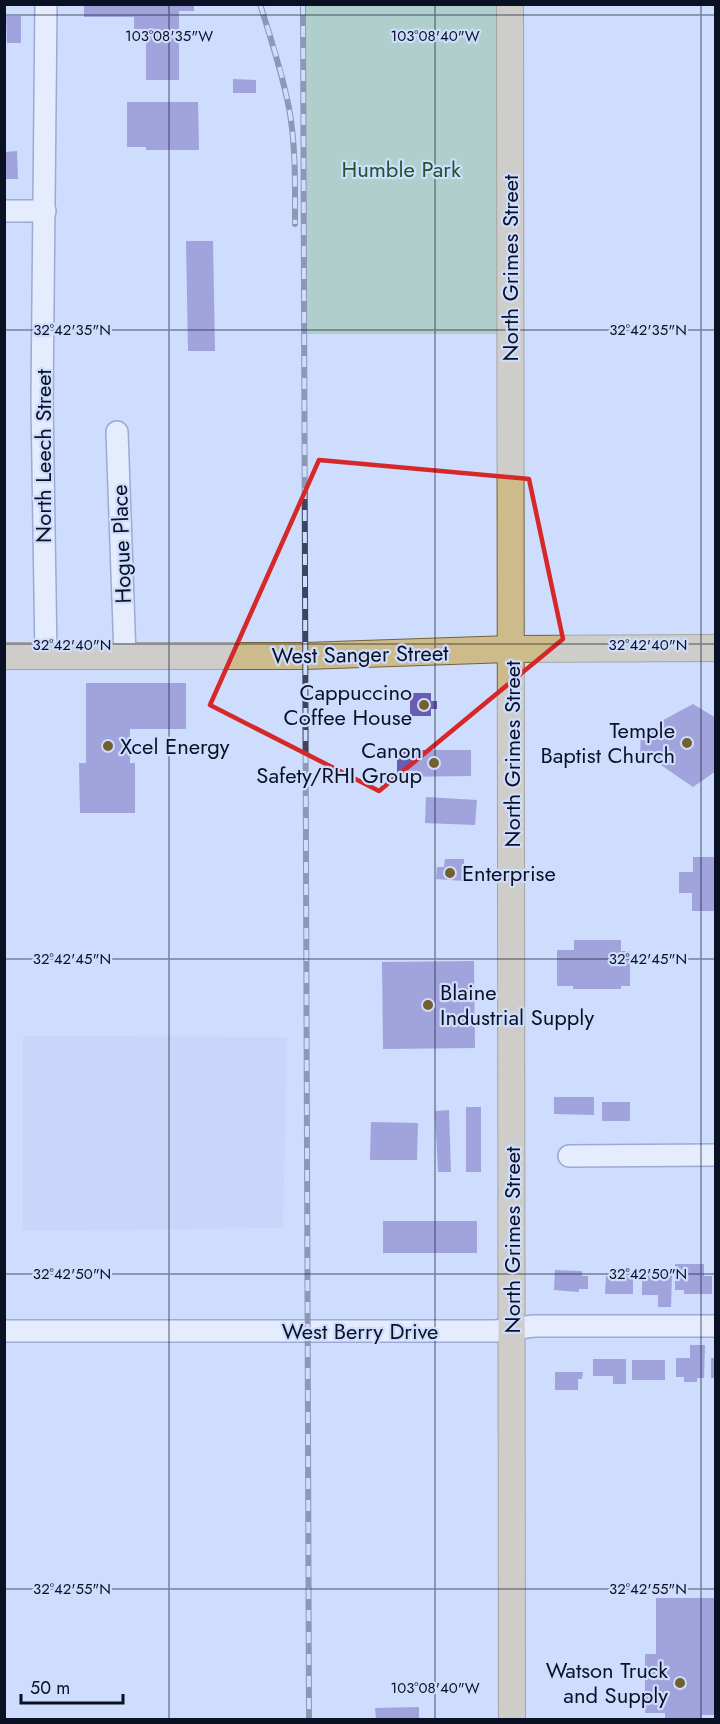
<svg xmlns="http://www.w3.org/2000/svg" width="720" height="1724" font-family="Jost,sans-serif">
	<rect width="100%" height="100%" fill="#cedcfd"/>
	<polygon fill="#bfcff4" points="23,1036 287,1037 283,1228 23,1231"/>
	<polygon fill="#8dbd91" points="303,5 498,5 499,334 304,334"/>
	<g fill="#685db3">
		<polygon points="84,4 194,4 194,11 179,11 179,80 146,80 146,29 134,29 134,17 84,17"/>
		<polygon points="6,16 21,16 21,43 7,43"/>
		<polygon points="233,79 256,80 256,93 233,93"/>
		<polygon points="127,102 198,102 199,150 146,150 146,147 127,147"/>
		<polygon points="17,151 18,179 4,179 4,152"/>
		<polygon points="186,241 213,241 215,351 188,351"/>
		<polygon points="86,683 186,683 186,729 130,729 130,763 135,763 135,813 80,813 79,763 86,763"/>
		<polygon points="410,693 431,693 431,701 437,701 437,709 431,709 431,716 410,716"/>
		<polygon points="693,704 716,718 716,771 693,787 658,763 658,756 640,756 641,731 658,731 658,723"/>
		<polygon points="397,750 471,750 471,776 397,777"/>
		<polygon points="426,797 477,800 475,825 425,823"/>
		<polygon points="693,857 716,857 716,911 692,911 692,893 679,893 679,872 693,872"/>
		<polygon points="445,859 464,859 464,881 436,879 437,867 444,867"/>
		<polygon points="574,940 621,940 621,951 630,951 630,986 621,986 621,989 573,989 573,986 557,986 557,950 574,950"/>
		<polygon points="474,961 475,1048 383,1049 382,962"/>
		<polygon points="554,1097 594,1097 594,1115 554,1114"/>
		<rect x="602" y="1102" width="28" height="19"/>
		<rect x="466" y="1107" width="15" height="65"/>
		<polygon points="449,1110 451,1172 438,1172 435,1111"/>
		<polygon points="371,1122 418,1123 417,1160 370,1160"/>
		<rect x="383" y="1221" width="94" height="32"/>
		<polygon points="675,1264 704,1264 704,1276 712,1276 712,1294 684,1294 684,1290 675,1290"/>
		<polygon points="555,1270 582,1271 582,1276 588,1276 588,1289 579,1289 579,1292 554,1290"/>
		<polygon points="642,1274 672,1274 671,1307 658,1307 658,1295 642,1295"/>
		<polygon points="606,1276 633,1276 633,1294 605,1294"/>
		<polygon points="690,1345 705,1345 704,1378 697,1378 697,1382 684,1382 684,1377 676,1377 676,1358 690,1358"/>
		<rect x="711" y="1358" width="5" height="20"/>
		<polygon points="593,1359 626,1359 626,1384 613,1384 613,1376 593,1376"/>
		<rect x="632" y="1360" width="33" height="20"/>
		<polygon points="555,1372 583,1372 582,1379 578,1379 578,1390 555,1390"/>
		<polygon points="656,1598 716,1598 716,1715 702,1715 702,1720 665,1720 665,1713 645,1713 645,1654 656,1654"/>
		<polygon points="419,1707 419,1720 376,1720 375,1708"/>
	</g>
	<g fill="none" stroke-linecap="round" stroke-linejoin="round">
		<defs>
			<g id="minor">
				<polyline points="4,211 45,211"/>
				<polyline points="117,432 125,656"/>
				<polyline points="46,656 42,401 46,4"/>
				<polyline points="569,1156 716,1155"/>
				<polyline points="4,1331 496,1331 534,1326 716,1326"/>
			</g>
			<g id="major">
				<polyline points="510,4 512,1720"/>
				<polyline points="4,656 304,656 511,649 716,648"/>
			</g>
		</defs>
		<use href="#minor" stroke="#5b6f9f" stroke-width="24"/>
		<use href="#major" stroke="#746236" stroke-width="28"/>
		<use href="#minor" stroke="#fff" stroke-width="21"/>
		<use href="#major" stroke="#cebb8c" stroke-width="26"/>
		<defs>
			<g id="rail">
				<path d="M260,4C271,39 282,72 289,108C296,146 295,185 295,224"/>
				<polyline points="303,4 309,1720"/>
			</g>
		</defs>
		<use href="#rail" stroke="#3c455c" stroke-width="6"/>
		<use href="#rail" stroke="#cedcfd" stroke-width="4" stroke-dasharray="11" stroke-linecap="butt"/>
	</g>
	<path d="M0 0H720V1724H0ZM319,460L529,479L563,639L379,791L210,705Z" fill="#cedcfd" fill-opacity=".55" fill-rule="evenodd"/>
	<path fill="none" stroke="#d62828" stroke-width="4.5" stroke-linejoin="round" d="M319,460L529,479L563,639L379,791L210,705Z"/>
	<path fill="none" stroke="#0a1124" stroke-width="1.5" stroke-opacity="0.45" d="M169,4V1720M435,4V1720M701,4V1720M4,15H716M4,330H716M4,644H716M4,959H716M4,1274H716M4,1589H716"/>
	<g fill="#745f2f" stroke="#cedcfd" stroke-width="2">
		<circle cx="424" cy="705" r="6"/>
		<circle cx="687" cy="743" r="6"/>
		<circle cx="108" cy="746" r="6"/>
		<circle cx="434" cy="763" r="6"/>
		<circle cx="450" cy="873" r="6"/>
		<circle cx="428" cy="1005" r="6"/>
		<circle cx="680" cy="1683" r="6"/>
	</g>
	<g text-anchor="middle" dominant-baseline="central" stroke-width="4.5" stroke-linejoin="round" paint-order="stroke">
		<g font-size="22" fill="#1d5627" stroke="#cedcfd">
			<text x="401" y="169">Humble Park</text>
		</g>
		<g font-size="22" fill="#0a1124" stroke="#cedcfd">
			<text transform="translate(510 268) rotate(-90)">North Grimes Street</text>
			<text transform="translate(43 456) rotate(-90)">North Leech Street</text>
			<text transform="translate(121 544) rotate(-92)">Hogue Place</text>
			<text transform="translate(360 654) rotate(-1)">West Sanger Street</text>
			<text transform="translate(512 754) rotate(-90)">North Grimes Street</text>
			<text transform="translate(512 1240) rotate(-90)">North Grimes Street</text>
			<text x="360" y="1331">West Berry Drive</text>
		</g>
		<g font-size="22" fill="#0a1124" stroke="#cedcfd" text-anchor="end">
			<text x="412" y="692">Cappuccino<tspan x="412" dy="25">Coffee House</tspan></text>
			<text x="675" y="730">Temple<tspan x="675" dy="25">Baptist Church</tspan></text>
			<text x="120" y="746" text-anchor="start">Xcel Energy</text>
			<text x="422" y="750">Canon<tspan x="422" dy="25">Safety/RHI Group</tspan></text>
			<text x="462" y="873" text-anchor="start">Enterprise</text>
			<text x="440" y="992" text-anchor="start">Blaine<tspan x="440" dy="25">Industrial Supply</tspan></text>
			<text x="668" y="1670">Watson Truck<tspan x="668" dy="25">and Supply</tspan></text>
		</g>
	</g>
	<g font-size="15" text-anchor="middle" fill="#0a1124" stroke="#cedcfd" stroke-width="4.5" stroke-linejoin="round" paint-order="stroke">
		<text x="169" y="41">103°08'35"W</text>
		<text x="435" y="41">103°08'40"W</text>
		<text x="648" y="335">32°42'35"N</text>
		<text x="72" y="335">32°42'35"N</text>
		<text x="648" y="650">32°42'40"N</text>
		<text x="72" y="650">32°42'40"N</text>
		<text x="72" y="964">32°42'45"N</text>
		<text x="648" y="964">32°42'45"N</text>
		<text x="72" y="1279">32°42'50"N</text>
		<text x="648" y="1279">32°42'50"N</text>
		<text x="648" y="1594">32°42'55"N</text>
		<text x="72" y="1594">32°42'55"N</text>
		<text x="435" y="1693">103°08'40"W</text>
	</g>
	<rect width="720" height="1724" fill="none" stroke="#0a1124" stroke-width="12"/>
	<path d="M21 1694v9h102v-9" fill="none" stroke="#0a1124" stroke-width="3"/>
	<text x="30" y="1694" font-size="18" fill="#0a1124" stroke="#cedcfd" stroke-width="4.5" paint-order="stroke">50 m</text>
</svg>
